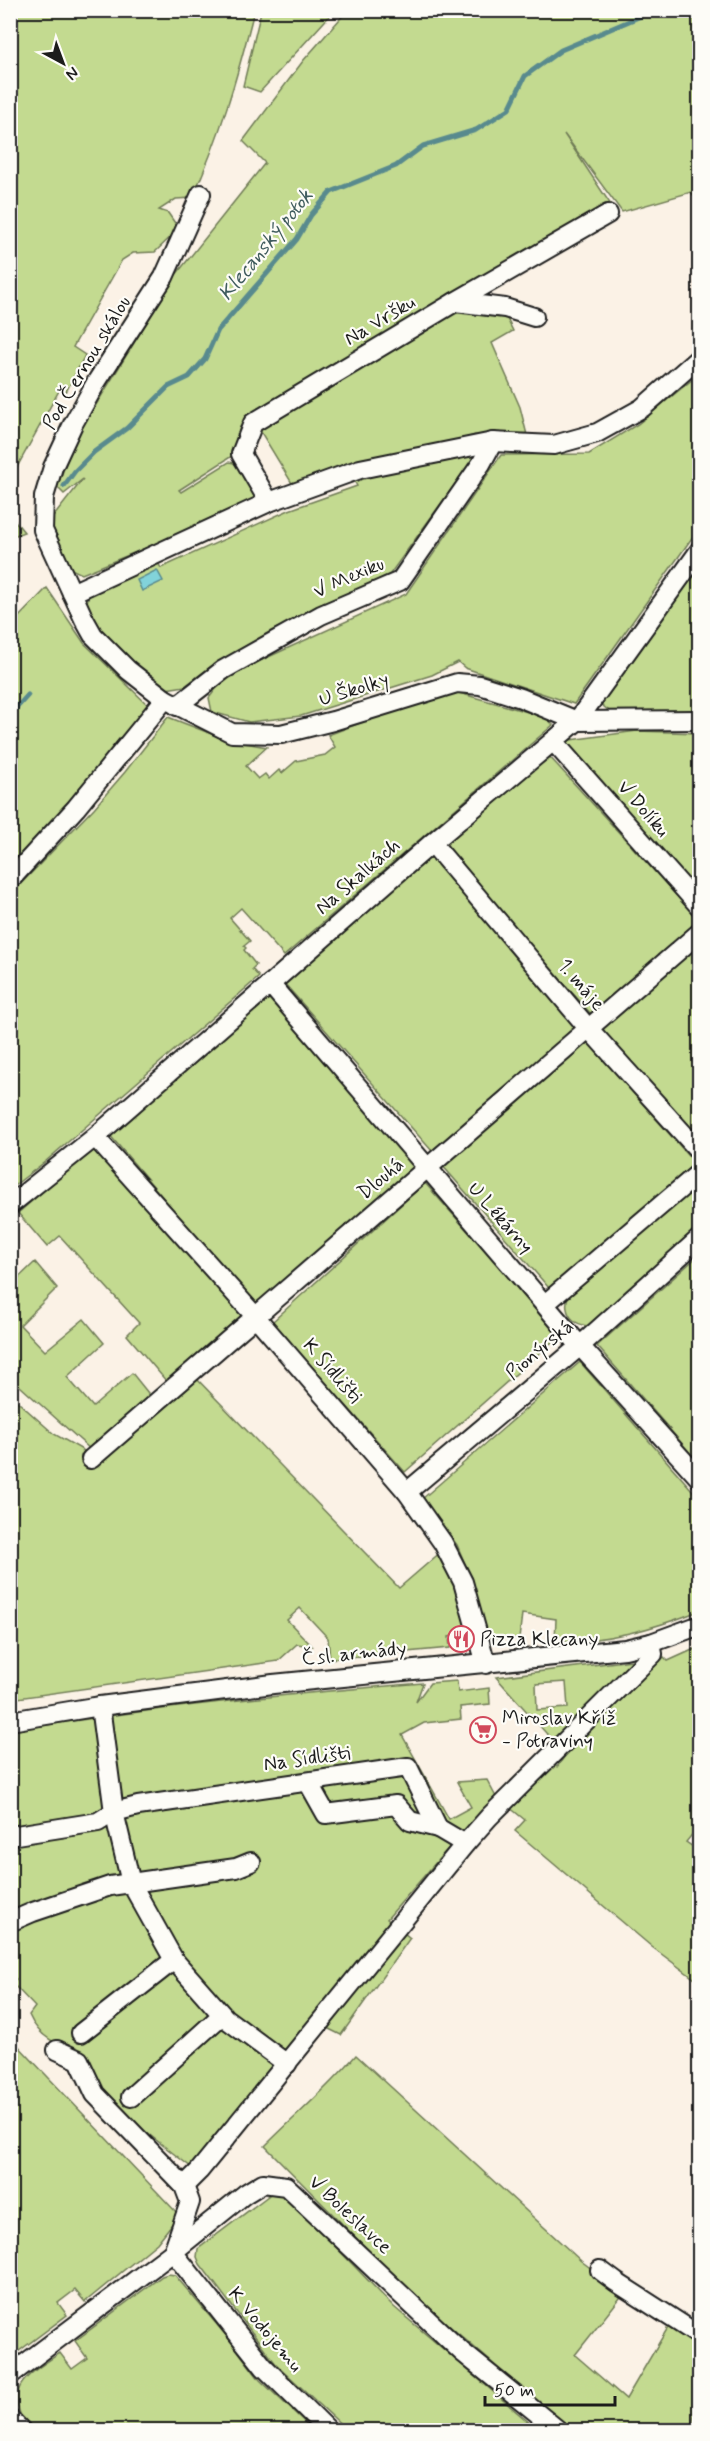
<svg xmlns="http://www.w3.org/2000/svg" width="710" height="2441" font-family="Mynerve,sans-serif">
	<rect width="100%" height="100%" fill="#fbf2e6"/>
	<filter id="ink" filterUnits="userSpaceOnUse"><feTurbulence type="fractalNoise" baseFrequency=".0167" numOctaves="2"/><feDisplacementMap in="SourceGraphic" scale="12" xChannelSelector="R" yChannelSelector="G"/><feConvolveMatrix kernelMatrix="1 2 1 2 8 2 1 2 1" color-interpolation-filters="sRGB"/></filter>
	<g filter="url(#ink)">
		<g fill="#c3da90" stroke="#707b56" stroke-width="1.5" fill-rule="evenodd">
			<path d="M10,11H254C238,74 220,138 192,198L176,199L159,210L168,213L179,229L155,252L133,253L122,260L73,347L85,355L66,392L60,389L16,469L10,466L11,380L18,366L10,364Z"/>
			<polygon points="261,11 334,11 260,92 243,86"/>
			<polygon points="347,11 699,11 699,203 691,192 622,212 564,134 611,205 240,427 232,456 179,490 181,492 229,462 234,463 256,491 256,498 200,526 82,574 71,569 50,521 83,479 64,494 57,487 75,439 175,276 265,163 243,141 303,61"/>
			<polygon points="454,308 506,317 513,331 492,343 520,407 527,435 483,437 475,435 434,448 293,485 259,429"/>
			<polygon points="699,374 699,528 574,704 465,668 458,662 432,675 301,716 249,722 212,712 209,698 225,677 406,594 501,455 589,454 638,424"/>
			<path d="M477,449L471,462L390,574L271,631L210,667L185,686L166,689C147,673 71,622 90,594L157,561L161,568L289,510L357,486L353,479Z"/>
			<polygon points="11,516 24,532 11,537"/>
			<polygon points="699,561 699,712 613,714 598,702"/>
			<polygon points="47,588 84,643 151,708 79,795 11,867 11,625"/>
			<polygon points="448,690 546,717 553,725 284,956 241,908 230,918 250,941 244,946 246,948 244,950 256,965 252,969 259,977 46,1161 11,1188 11,894 94,808 125,772 168,717 227,740 267,747 246,766 258,779 265,774 269,779 279,770 282,773 296,761 325,755 335,747 328,735"/>
			<polygon points="637,731 699,733 699,895 566,743 570,740"/>
			<polygon points="548,755 699,920 591,1014 444,846"/>
			<polygon points="432,856 577,1027 432,1151 284,983"/>
			<polygon points="699,941 699,1143 600,1027"/>
			<polygon points="269,997 415,1168 257,1308 108,1133"/>
			<polygon points="587,1041 695,1163 549,1288 442,1165"/>
			<polygon points="96,1146 244,1314 167,1382 127,1335 139,1323 60,1236 47,1247 18,1213"/>
			<path d="M699,1182V1231L591,1326C573,1326 563,1313 568,1296Z"/>
			<polygon points="425,1183 560,1335 405,1472 272,1322"/>
			<polygon points="699,1255 699,1463 597,1346"/>
			<polygon points="35,1262 57,1288 20,1325 45,1351 84,1319 104,1343 67,1377 93,1407 132,1373 148,1393 147,1400 90,1449 11,1378 11,1285"/>
			<path d="M580,1362L699,1498V1611C650,1630 608,1641 555,1642L556,1619L522,1614L519,1639L487,1637L468,1571L457,1545L422,1499Z"/>
			<polygon points="195,1377 399,1588 442,1551 466,1616 469,1634 449,1637 450,1648 330,1659 328,1638 300,1608 287,1620 312,1646 297,1644 278,1661 11,1699 10,1395 54,1434 102,1461"/>
			<polygon points="699,1647 699,1826 686,1842 699,1851 699,1982 652,1947 515,1831 525,1820 509,1807 553,1764 557,1767 581,1734 664,1657 668,1661"/>
			<path d="M632,1660L633,1664L554,1742L496,1677ZM566,1682L568,1708L537,1710L536,1684Z"/>
			<path d="M457,1681L458,1692L489,1688L490,1704L460,1707L461,1719L424,1723L402,1735L449,1819L471,1807L457,1782L487,1780L497,1799L444,1853L387,1919L410,1938L341,2035L327,2028L205,2178L142,2129L99,2086L87,2058L58,2041L56,2043C44,2037 34,2027 29,2015L35,2007L16,1987L11,1992V1985L16,1979L10,1973L11,1731C147,1708 285,1694 423,1683L416,1702L430,1683Z"/>
			<polygon points="10,2037 179,2215 157,2243 85,2302 75,2290 58,2303 67,2315 11,2357 11,2254 16,2249 10,2241"/>
			<path d="M356,2055L581,2261L624,2293L575,2355L626,2399L670,2324L699,2342V2392L691,2430H570L409,2291L265,2146C295,2116 328,2088 356,2055Z"/>
			<polygon points="272,2193 282,2195 291,2201 394,2307 538,2430 347,2430 276,2364 200,2264 197,2257 198,2249"/>
			<path d="M168,2274L175,2275L179,2280L229,2339L260,2380L313,2430H30C0,2391 25,2376 60,2353L72,2369L87,2358L75,2341L162,2276Z"/>
		</g>
		<polygon fill="#82d3da" stroke="#598a8e" stroke-width="1.5" points="157,570 163,581 142,591 137,580"/>
		<g fill="none" stroke-linecap="round" stroke-linejoin="round">
			<g stroke="#598a8e" stroke-width="5">
				<polyline points="64,486 75,471 94,452 127,428 168,387 189,377 205,359 218,330 297,239 311,215 331,192 396,166 423,146 476,130 509,109 525,76 561,50 655,10"/>
				<polyline points="10,715 28,695"/>
			</g>
			<defs>
				<g id="minor">
					<polyline points="201,194 164,277 97,381 73,424 53,467 44,497 43,530 84,619 93,635 128,670 165,699 232,733 281,734 333,721 457,683 480,685 521,698 577,721 700,720"/>
					<polyline points="455,302 505,308 534,317"/>
					<polyline points="269,502 241,454 253,423 455,302 608,214"/>
					<polyline points="72,593 269,502 360,469 493,442 554,445 597,433 642,408 700,357"/>
					<polyline points="177,706 223,670 321,615 400,581 481,464 493,442"/>
					<polyline points="553,741 700,907"/>
					<polyline points="432,843 588,1028 700,1152"/>
					<polyline points="10,880 76,808 165,699"/>
					<polyline points="270,984 580,1346 700,1479"/>
					<polyline points="95,1137 255,1316 407,1492 443,1543 463,1582 486,1664"/>
					<polyline points="10,1205 95,1137 432,843 577,721 700,550"/>
					<polyline points="545,1304 700,1172"/>
					<polyline points="91,1459 700,932"/>
					<polyline points="407,1492 580,1346 700,1238"/>
					<polyline points="100,1706 114,1812 131,1883 174,1960 225,2018 287,2064"/>
					<polyline points="10,1721 100,1706 273,1684 625,1649 651,1643 700,1625"/>
					<polyline points="308,1782 326,1814 396,1805 410,1821 438,1828"/>
					<polyline points="10,1836 98,1822 114,1812 138,1806 408,1767 438,1828 465,1844"/>
					<polyline points="10,1922 33,1912 110,1886 236,1868 251,1862"/>
					<polyline points="81,2033 174,1960"/>
					<polyline points="57,2050 79,2060 95,2094 184,2186 190,2202 173,2252 264,2367 328,2430"/>
					<polyline points="131,2097 222,2015"/>
					<polyline points="184,2186 199,2171 465,1844 489,1817 653,1654 651,1643"/>
					<polyline points="600,2270 616,2282 700,2336"/>
					<polyline points="10,2375 173,2252 245,2194 263,2183 286,2186 462,2352 558,2430"/>
					<polyline points="10,2419 21,2430"/>
				</g>
			</defs>
			<use href="#minor" stroke="#1c1c1c" stroke-width="22"/>
			<use href="#minor" stroke="#fdfcf7" stroke-width="18"/>
		</g>
	</g>
	<defs>
		<symbol id="restaurant-ring" viewBox="-11 -11 22 22"><circle r="9.5" fill="#fdfcf7" stroke="#d1495b" stroke-width="1.5"/><path d="M-5-6h1v4h1v-4h1v4h1v-4h1v5L-1.5 .5V6h-2V.5L-5-1ZM5-6V6H3V1.5H1.5Q1.5-4 5-6Z" fill="#d1495b"/></symbol>
		<symbol id="supermarket-ring" viewBox="-11 -11 22 22"><circle r="9.5" fill="#fdfcf7" stroke="#d1495b" stroke-width="1.5"/><path d="M-6-5.5h2.5l.6 2H6L4.5 2H-2.5L-4.4-4H-6ZM-1.5 3.2a1.3 1.3 0 1 0 .1 0ZM3 3.2a1.3 1.3 0 1 0 .1 0Z" fill="#d1495b"/></symbol>
	</defs>
	<g fill-rule="evenodd">
		<use href="#restaurant-ring" x="446" y="1624" width="30" height="30"/>
		<use href="#supermarket-ring" x="468" y="1715" width="30" height="30"/>
	</g>
	<g text-anchor="middle" dominant-baseline="central" stroke-width="4.5" stroke-linejoin="round" paint-order="stroke">
		<g font-size="20" fill="#1c1c1c" stroke="#fdfcf7">
			<text transform="translate(380 321) rotate(-31)">Na Vršku</text>
			<text transform="translate(87 363) rotate(-59)">Pod Černou skálou</text>
			<text transform="translate(349 578) rotate(-24)">V Mexiku</text>
			<text transform="translate(354 690) rotate(-17)">U Školky</text>
			<text transform="translate(643 809) rotate(49)">V Dolíku</text>
			<text transform="translate(358 877) rotate(-41)">Na Skalkách</text>
			<text transform="translate(581 985) rotate(50)">1. máje</text>
			<text transform="translate(381 1179) rotate(-40)">Dlouhá</text>
			<text transform="translate(500 1218) rotate(49)">U Lékárny</text>
			<text transform="translate(540 1350) rotate(-40)">Pionýrská</text>
			<text transform="translate(332 1371) rotate(49)">K Sídlišti</text>
			<text transform="translate(354 1654) rotate(-6)">Čsl. armády</text>
			<text transform="translate(307 1759) rotate(-8)">Na Sídlišti</text>
			<text transform="translate(350 2215) rotate(43)">V Boleslavce</text>
			<text transform="translate(265 2330) rotate(50)">K Vodojemu</text>
		</g>
		<g font-size="20" fill="#1c1c1c" stroke="#fdfcf7" text-anchor="start">
			<text x="480" y="1639">Pizza Klecany</text>
			<text x="502" y="1718">Miroslav Kříž<tspan x="502" dy="23">- Potraviny</tspan></text>
		</g>
		<g font-size="21" font-style="italic" fill="#405c5e" stroke="#fdfcf7">
			<text transform="translate(266 245) rotate(-51)">Klecanský potok</text>
		</g>
	</g>
	<rect width="710" height="2441" fill="none" stroke="#fdfcf7" stroke-width="36"/>
	<rect x="18" y="18" width="674" height="2405" fill="none" stroke="#1c1c1c" stroke-width="2" filter="url(#ink)"/>
	<g transform="translate(63 63) rotate(139)" stroke="#fdfcf7" stroke-width="4.5" paint-order="stroke">
	<path d="M0-4.5L10 22L0 15L-10 22Z" fill="#1c1c1c"/>
	<text y="-9" font-size="16" font-weight="bold" text-anchor="middle" fill="#1c1c1c">N</text>
	</g>
	<path d="M485 2396v9h130v-9" fill="none" stroke="#1c1c1c" stroke-width="3"/>
	<text x="494" y="2396" font-size="18" fill="#1c1c1c" stroke="#fdfcf7" stroke-width="4.5" paint-order="stroke">50 m</text>
</svg>
